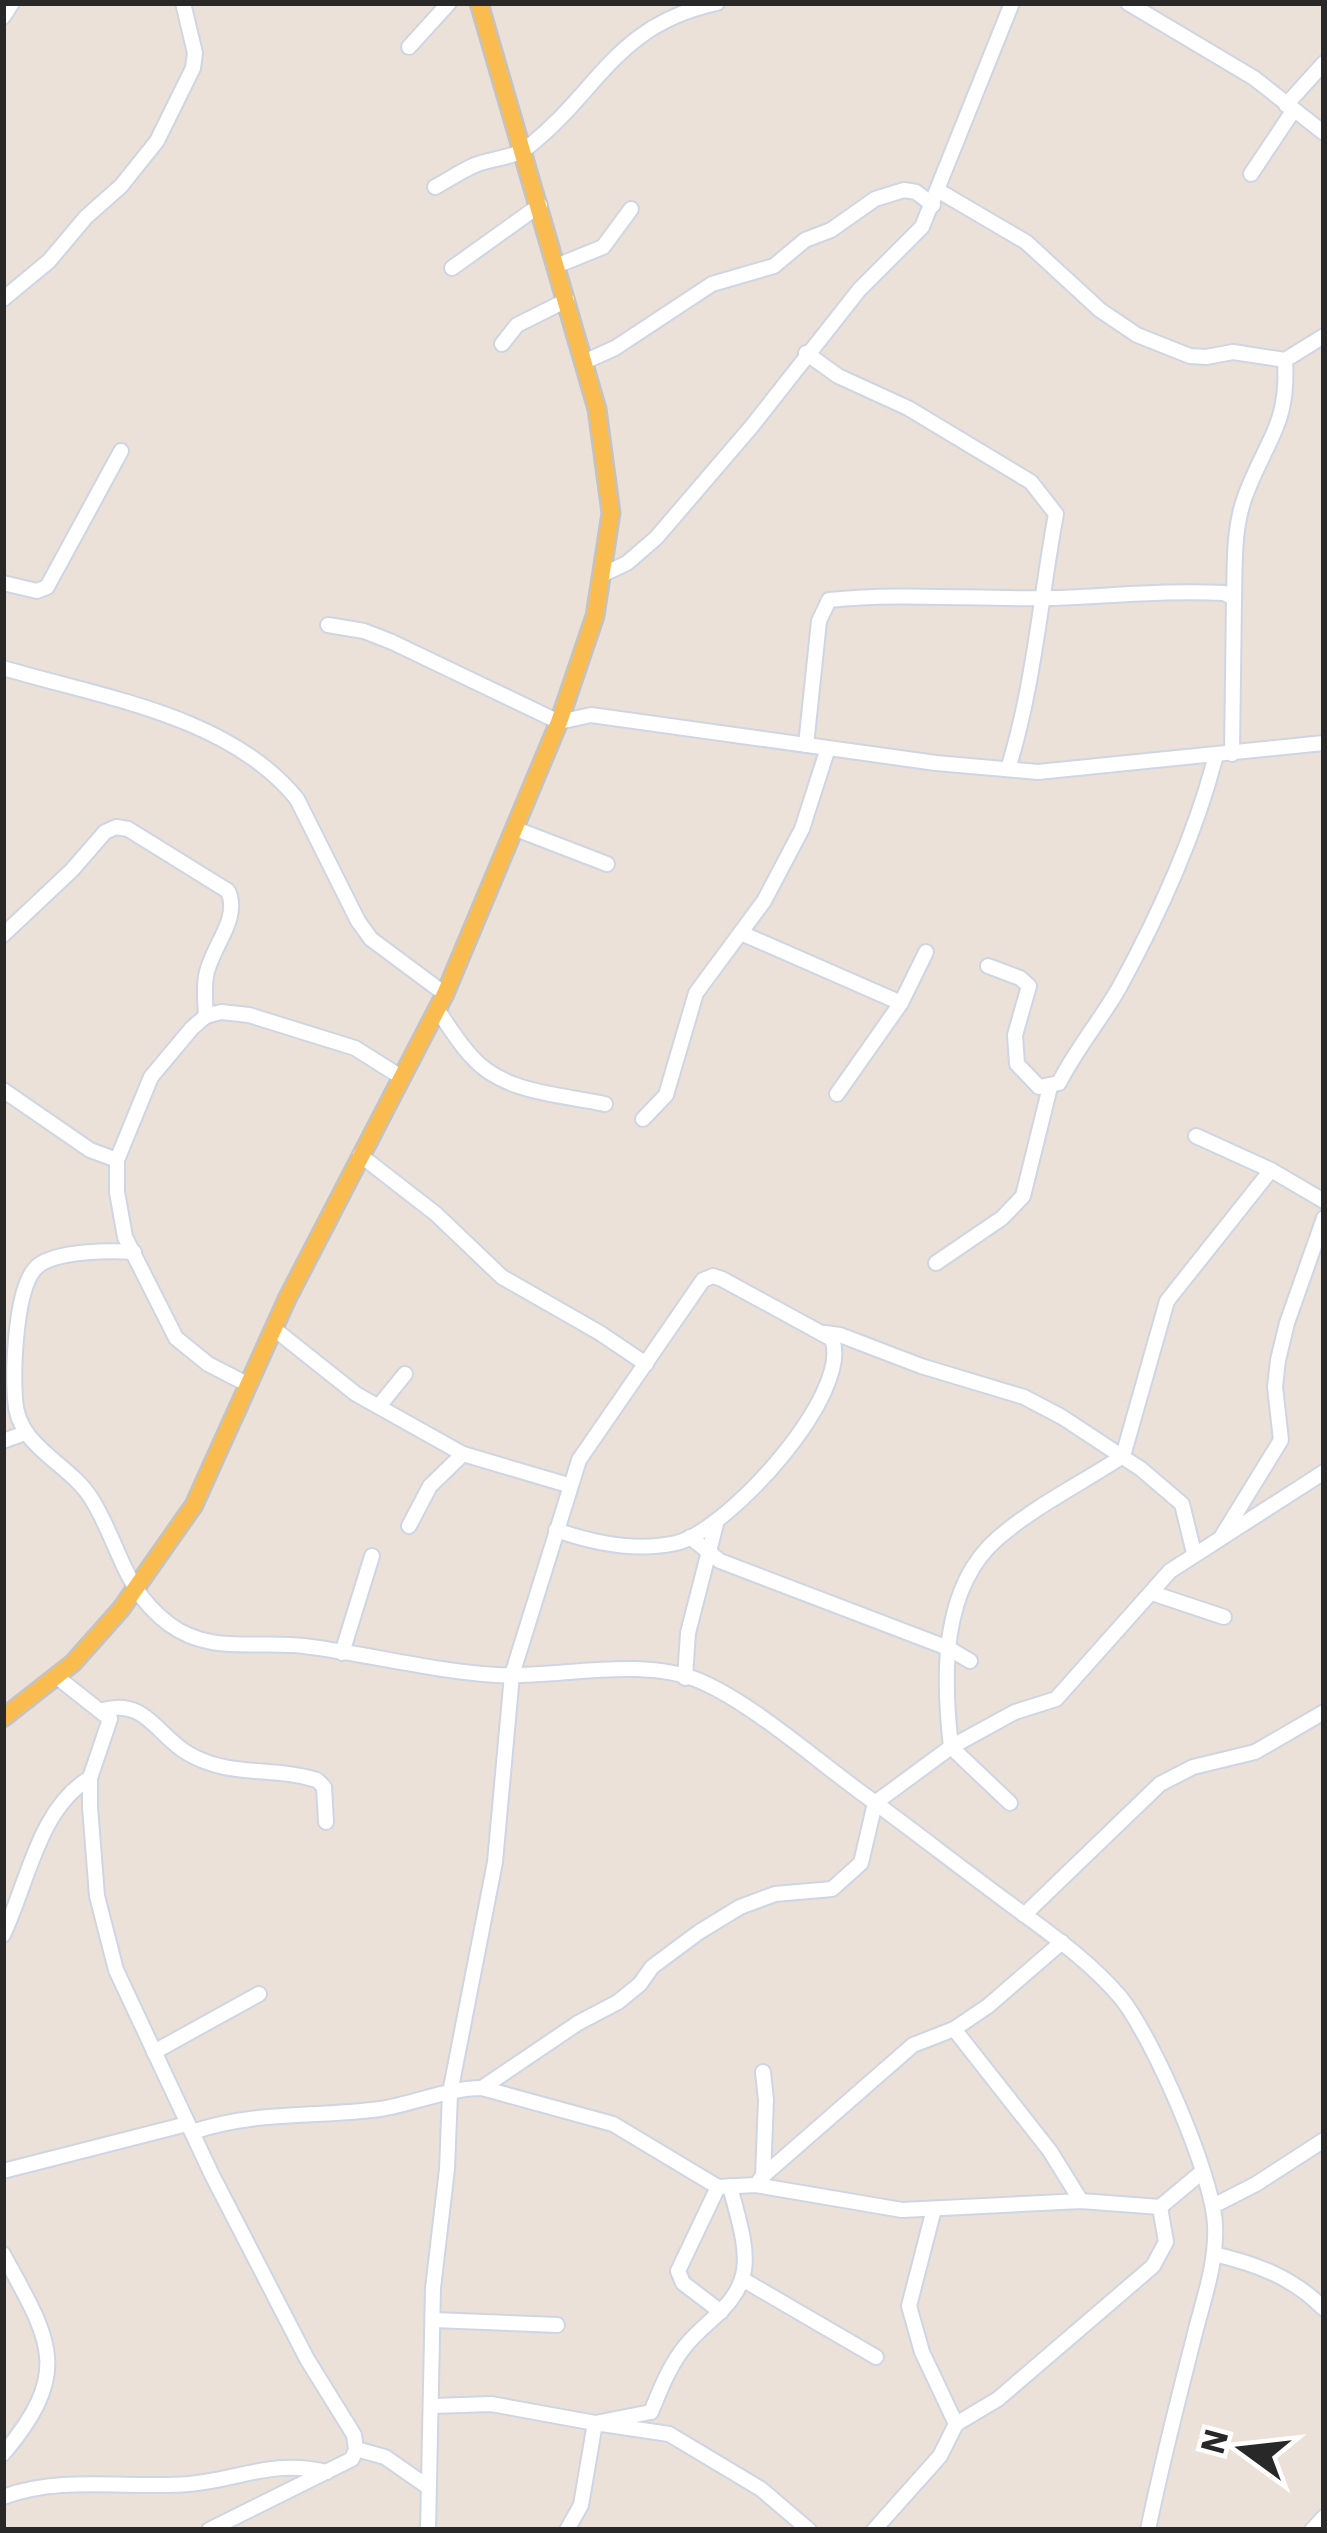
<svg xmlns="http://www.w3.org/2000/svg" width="1327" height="2533" font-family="'IBM Plex Sans',sans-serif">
	<rect width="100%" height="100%" fill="#ece1d8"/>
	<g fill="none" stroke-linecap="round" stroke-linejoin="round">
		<defs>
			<g id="minor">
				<polyline points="1128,3 1254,78 1324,133"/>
				<polyline points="3,17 12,3"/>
				<polyline points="409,47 449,3"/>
				<polyline points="1286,105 1324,63"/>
				<polyline points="1251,174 1293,111"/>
				<path d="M435,187C448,180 461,171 475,165C492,158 514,158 528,147C600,90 615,25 717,3"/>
				<polyline points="939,191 1026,242 1100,310 1137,335 1190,356 1206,357 1233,352 1285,360"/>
				<polyline points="556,266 603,247 631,209"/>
				<polyline points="452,268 540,205"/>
				<polyline points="3,299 49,261 86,217 121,186 157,141 193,68 195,53 183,3"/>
				<polyline points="502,344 517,325 567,300"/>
				<path d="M806,353L838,376L908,408L1031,482L1056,514C1040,600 1034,686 1008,769"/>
				<polyline points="586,361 615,348 712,284 774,266 805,240 831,230 875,199 904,190 916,192 933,205"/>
				<polyline points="604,574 627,563 656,538 752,426 859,290 922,227 1012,3"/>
				<polyline points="3,583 37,591 47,587 121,451"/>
				<path d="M1234,598C1235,563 1233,527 1246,494C1267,438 1289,425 1285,360L1324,336"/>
				<polyline points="328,625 364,631 392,642 559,722 591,715 936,763 1038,772 1324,743"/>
				<path d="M3,668C100,697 229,715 297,799L358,921L371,939L445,994"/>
				<path d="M806,745L819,621L829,600C905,592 979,600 1055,598C1112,596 1167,590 1224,593L1234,598L1232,754"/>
				<polyline points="516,829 607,864"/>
				<polyline points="741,933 901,1003 837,1094"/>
				<path d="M3,935L72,870L105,832L116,827L128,829L228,891C241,919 211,947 206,976C204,989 205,1003 206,1016"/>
				<path d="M988,966L1020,978L1029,986L1015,1035L1017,1064L1039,1087L1059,1083C1076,1049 1100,1021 1119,988C1159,915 1195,836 1216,755"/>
				<polyline points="901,1003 926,952"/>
				<path d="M437,1009C448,1025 458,1042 471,1056C504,1094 560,1094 605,1104"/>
				<polyline points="3,1090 90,1150 117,1160"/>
				<polyline points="643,1119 666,1095 696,993 764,901 802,829 828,748"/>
				<polyline points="1196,1136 1271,1170 1324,1201"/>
				<polyline points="360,1155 436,1214 502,1277 600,1333 646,1364"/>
				<path d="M134,1252C110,1250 58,1251 39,1265C15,1282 13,1369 15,1399C17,1447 68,1462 91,1498C120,1544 122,1589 169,1624C210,1655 258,1640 304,1646C369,1654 431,1671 496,1675C559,1678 640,1656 700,1681C751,1703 813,1757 859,1791C909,1827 957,1865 1006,1901C1046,1931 1088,1959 1121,1998C1153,2038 1213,2175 1215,2225C1217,2265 1202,2303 1193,2341C1177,2404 1161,2466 1148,2530"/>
				<polyline points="936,1263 1002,1218 1023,1196 1050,1087"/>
				<polyline points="273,1328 356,1394 463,1454"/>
				<polyline points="825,1333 840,1335 921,1366 1024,1397 1062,1417 1141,1469 1182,1504 1194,1553"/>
				<polyline points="247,1384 208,1364 176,1338 125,1237 117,1192 117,1160 151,1077 192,1028 206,1016 221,1012 249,1015 355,1048 401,1077"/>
				<polyline points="379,1406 405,1374"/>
				<polyline points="3,1441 25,1433"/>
				<polyline points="409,1526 430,1486 463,1454 568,1485"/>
				<polyline points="1222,1536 1281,1440 1275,1387 1278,1360 1287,1323 1324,1218"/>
				<polyline points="690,1537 720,1561 948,1648 970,1661"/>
				<polyline points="1152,1593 1224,1617"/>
				<polyline points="342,1653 372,1556"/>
				<polyline points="57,1677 110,1719 90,1778 90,1807 97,1896 116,1970 212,2175 307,2359 354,2435 356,2449 352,2459 209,2530"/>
				<polyline points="685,1678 688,1633 717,1520"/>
				<path d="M103,1710C146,1698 157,1736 189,1754C231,1778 273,1766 317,1780L324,1787L326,1822"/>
				<path d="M1010,1803L951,1747C943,1678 940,1588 998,1538C1035,1506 1082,1483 1123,1456L1167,1301L1271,1170"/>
				<polyline points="1024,1915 1160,1784 1193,1767 1255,1752 1324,1712"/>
				<path d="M3,1935C28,1883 38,1809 90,1778"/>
				<polyline points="954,2029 1050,2151 1081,2201"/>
				<polyline points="154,2052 259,1994"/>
				<polyline points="482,2088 578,2023 618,2002 640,1984 652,1967 699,1932 740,1907 775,1894 832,1889 861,1863 875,1803 951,1747 1015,1712 1056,1699 1170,1571 1324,1472"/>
				<path d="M192,2132C259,2110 312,2118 380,2109C414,2104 447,2088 482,2088L613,2124L718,2187L756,2185L902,2210L1081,2201L1160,2207L1202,2172"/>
				<polyline points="3,2171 187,2124"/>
				<polyline points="763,2176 913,2045 954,2029 988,2006 1062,1942"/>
				<polyline points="759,2181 763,2176 766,2100 763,2072"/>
				<polyline points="718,2187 678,2271 683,2283 721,2312"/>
				<polyline points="1213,2206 1256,2184 1324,2140"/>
				<path d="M3,2254C49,2339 74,2370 3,2454"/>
				<path d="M1214,2254C1256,2264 1293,2277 1324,2309"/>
				<polyline points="742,2279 876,2357"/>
				<polyline points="433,2320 557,2325"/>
				<path d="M433,2406L491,2404L595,2423L651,2412C661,2388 670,2364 687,2344C707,2320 739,2304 744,2270C748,2244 736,2212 730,2186"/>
				<polyline points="956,2424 998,2399 1153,2266 1166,2242 1160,2207"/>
				<polyline points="356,2449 385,2457 428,2487"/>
				<path d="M3,2497C61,2475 128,2489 189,2484C243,2479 271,2459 327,2472"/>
				<path d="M428,2530L433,2288L447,2169L450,2093L495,1862L512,1675L579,1460L703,1280L713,1276L722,1279L832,1339C853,1393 728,1531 676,1543C636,1552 593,1543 556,1530"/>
				<polyline points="567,2530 581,2505 595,2423 669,2434 761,2489 809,2530"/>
				<polyline points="874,2530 940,2456 956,2424 922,2352 909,2306 934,2209"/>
				<polyline points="1312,2530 1324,2517"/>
			</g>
			<polyline id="major" points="3,1718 73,1663 121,1609 194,1505 287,1299 445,994 559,722 595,616 611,513 597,409 479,3"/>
		</defs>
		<use href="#minor" stroke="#ced5e3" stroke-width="18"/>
		<use href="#major" stroke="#c3c3c3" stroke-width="21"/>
		<use href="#minor" stroke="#fff" stroke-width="14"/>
		<use href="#major" stroke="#fabc4f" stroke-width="16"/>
	</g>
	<rect width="1327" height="2533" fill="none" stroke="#282828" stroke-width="12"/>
	<g transform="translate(1243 2449) rotate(285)" stroke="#ffffff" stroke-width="9" paint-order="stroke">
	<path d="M0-9L21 45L0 30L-21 45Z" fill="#282828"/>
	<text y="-18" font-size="33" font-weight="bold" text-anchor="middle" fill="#282828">N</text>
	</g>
</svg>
